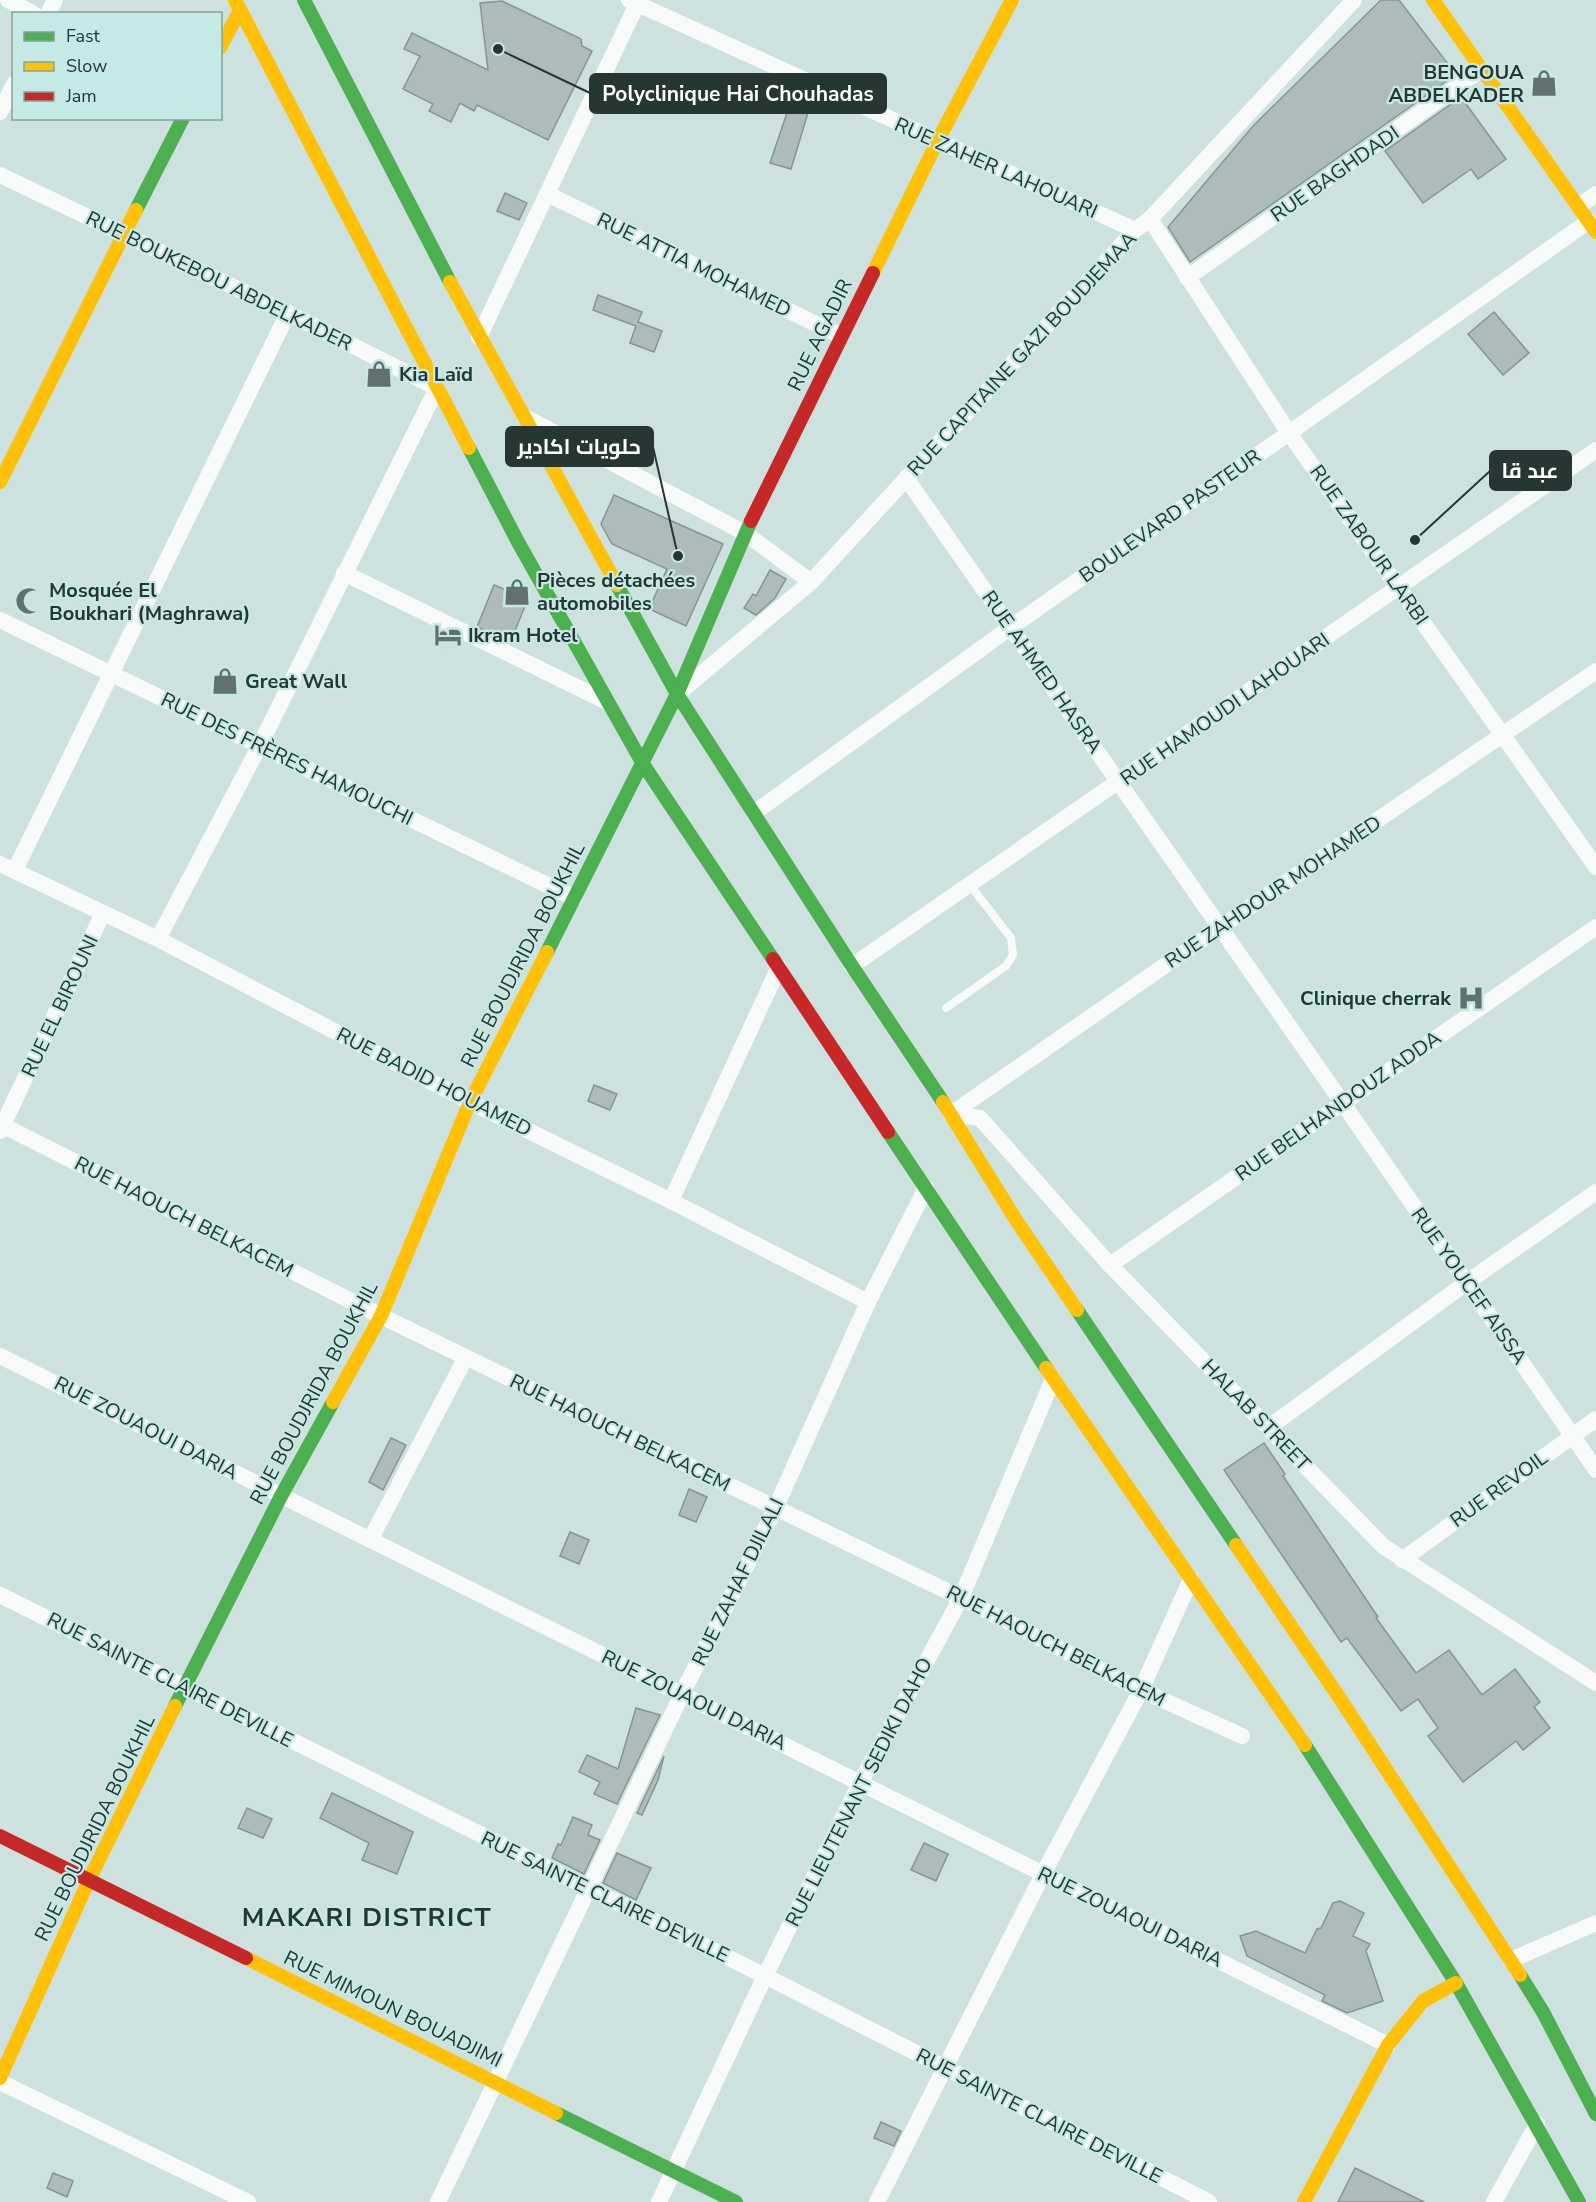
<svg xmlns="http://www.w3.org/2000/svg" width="1596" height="2202" font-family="'Nunito Sans',Cairo,sans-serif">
	<rect width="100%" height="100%" fill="#cde1de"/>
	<g fill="#adbcba" stroke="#869593" stroke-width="1.5">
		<polygon points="1381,0 1399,0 1455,73 1447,78 1448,80 1190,262 1168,227 1253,126"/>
		<polygon points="502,1 581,39 582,46 592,51 548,140 477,105 474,111 460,103 451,122 429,111 433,104 403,89 420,56 404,49 412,33 488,70 480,3"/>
		<polygon points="1461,97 1506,159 1478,179 1471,169 1423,203 1385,151"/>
		<polygon points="789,107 808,113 791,169 770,163"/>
		<polygon points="505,193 527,203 519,220 497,211"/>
		<polygon points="598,295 642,312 638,322 662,331 654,352 630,343 636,326 593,310"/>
		<polygon points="1494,312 1529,353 1503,375 1468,334"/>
		<polygon points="614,495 723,544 686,626 649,609 667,569 612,544 601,524"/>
		<polygon points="770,570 786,579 775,598 756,615 744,608 753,594 756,596"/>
		<polygon points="494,585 528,599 510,643 477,627"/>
		<polygon points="594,1085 617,1094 610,1110 588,1101"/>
		<polygon points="391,1438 406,1445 383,1490 369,1482"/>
		<polygon points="1264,1443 1285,1474 1283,1476 1378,1617 1376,1618 1416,1673 1449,1650 1482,1695 1515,1669 1540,1702 1534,1707 1550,1728 1523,1750 1516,1741 1463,1782 1428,1736 1438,1728 1418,1699 1401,1711 1347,1638 1341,1642 1224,1470"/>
		<polygon points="689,1489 707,1497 696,1522 679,1515"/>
		<polygon points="570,1532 589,1540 579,1564 560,1556"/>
		<polygon points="636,1708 660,1715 617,1804 594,1794 600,1782 579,1772 587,1755 618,1769"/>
		<polygon points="664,1756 658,1780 642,1815 637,1813"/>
		<polygon points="332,1793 413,1832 397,1874 362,1860 369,1843 320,1818"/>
		<polygon points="247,1808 272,1819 263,1838 238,1828"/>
		<polygon points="573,1817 592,1825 588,1835 600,1840 584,1874 552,1858 558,1844 561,1845"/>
		<polygon points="924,1843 948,1854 936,1881 911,1870"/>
		<polygon points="617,1853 651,1868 636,1900 603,1883"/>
		<polygon points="1340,1901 1364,1913 1353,1936 1370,1944 1366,1951 1383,2001 1347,2013 1322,2001 1325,1995 1247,1956 1240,1936 1256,1931 1305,1953 1317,1929 1321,1928 1333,1903"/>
		<polygon points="881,2122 901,2131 894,2146 874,2138"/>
		<polygon points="1355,2168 1424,2202 1338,2202"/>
		<polygon points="53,2173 73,2181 67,2197 47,2188"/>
	</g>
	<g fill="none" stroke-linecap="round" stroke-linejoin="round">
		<polyline stroke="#f8fafa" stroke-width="8" points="946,1008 1006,966 1013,955 1011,938 970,885"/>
		<g stroke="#f8fafa" stroke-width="16">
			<polyline points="8,0 34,14"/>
			<polyline points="629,0 1135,230"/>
			<polyline points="48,14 55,0"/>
			<polyline points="0,112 14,84"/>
			<polyline points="0,175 288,313 437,388 260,745 158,939"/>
			<polyline points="547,194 841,336"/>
			<polyline points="1579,206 1596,194"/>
			<polyline points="1150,219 1289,433 1596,867"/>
			<polyline points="1187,278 1482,69"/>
			<polyline points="479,337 639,0"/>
			<polyline points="525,417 745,533 811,582"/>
			<polyline points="906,478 1342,1102 1596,1470"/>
			<polyline points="344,573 607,702"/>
			<polyline points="0,620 574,898"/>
			<polyline points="680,692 811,582 1135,230 1150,219 1354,0"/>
			<polyline points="754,813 1011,627 1289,433 1589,221"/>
			<polyline points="0,864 158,939 470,1102 671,1201 868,1302"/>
			<polyline points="15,870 288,313"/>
			<polyline points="852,966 1596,450"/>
			<polyline points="951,1114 980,1118 1110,1265 1383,1546 1596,1683"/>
			<polyline points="951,1114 1219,928 1596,671"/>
			<polyline points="0,1124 381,1316 961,1598 1141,1690 1242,1736"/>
			<polyline points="0,1131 103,913"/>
			<polyline points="671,1201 779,967"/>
			<polyline points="1110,1265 1596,927"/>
			<polyline points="0,1356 1388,2045"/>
			<polyline points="1268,1428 1466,1283 1596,1192"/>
			<polyline points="370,1540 466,1357"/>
			<polyline points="1402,1560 1596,1419"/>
			<polyline points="0,1595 765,1976 1209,2202"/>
			<polyline points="1511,1960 1596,1923"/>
			<polyline points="0,2082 248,2202"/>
			<polyline points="438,2202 682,1694 775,1509 868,1302 926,1188"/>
			<polyline points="659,2202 765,1976 860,1783 961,1598 1053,1379"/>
			<polyline points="877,2202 1043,1874 1141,1690 1191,1579"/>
			<polyline points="1494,2202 1537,2124"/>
		</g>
		<g stroke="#4caf50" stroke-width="14">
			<polyline points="304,0 450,282"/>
			<polyline points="136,210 183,118"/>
			<polyline points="469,448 518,542 643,764 773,959"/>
			<polyline points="617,585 677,694 852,966 943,1102"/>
			<polyline points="547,952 677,694 751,521"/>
			<polyline points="888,1132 1046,1368"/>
			<polyline points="1077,1310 1236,1545"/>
			<polyline points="175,1706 281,1496 333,1402"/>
			<polyline points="1305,1745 1456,1983 1579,2202"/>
			<polyline points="1520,1975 1543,2012 1596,2114"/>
			<polyline points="556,2113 736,2202"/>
		</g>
		<g stroke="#ffc107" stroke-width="14">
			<polyline points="235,0 469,448"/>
			<polyline points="1433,0 1596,232"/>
			<polyline points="220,48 240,10"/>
			<polyline points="873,273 937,142 1012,0"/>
			<polyline points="450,282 617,585"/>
			<polyline points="0,482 136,210"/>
			<polyline points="943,1102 1016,1220 1077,1310"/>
			<polyline points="1046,1368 1305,1745"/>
			<polyline points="333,1402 381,1316 470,1102 547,952"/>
			<polyline points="1236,1545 1339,1697 1520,1975"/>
			<polyline points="246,1958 556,2113"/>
			<polyline points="0,2078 89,1880 175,1706"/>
			<polyline points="1304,2202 1388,2045 1423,2001 1456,1983"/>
		</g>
		<g stroke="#c62828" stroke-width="14">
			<polyline points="751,521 873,273"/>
			<polyline points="773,959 888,1132"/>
			<polyline points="0,1836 246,1958"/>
		</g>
	</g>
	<defs>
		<symbol id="shop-bare" viewBox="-9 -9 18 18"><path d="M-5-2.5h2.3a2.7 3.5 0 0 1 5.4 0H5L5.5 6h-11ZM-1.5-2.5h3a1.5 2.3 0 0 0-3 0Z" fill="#61716f" stroke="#c5e9e4" stroke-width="2.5" paint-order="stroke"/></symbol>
		<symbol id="mosque-bare" viewBox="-9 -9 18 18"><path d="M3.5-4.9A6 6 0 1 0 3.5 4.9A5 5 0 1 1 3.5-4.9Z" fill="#61716f" stroke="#c5e9e4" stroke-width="2.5" paint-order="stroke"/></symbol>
		<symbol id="hotel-bare" viewBox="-9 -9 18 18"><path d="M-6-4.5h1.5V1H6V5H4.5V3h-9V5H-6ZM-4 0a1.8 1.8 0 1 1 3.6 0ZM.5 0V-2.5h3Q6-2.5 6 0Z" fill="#61716f" stroke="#c5e9e4" stroke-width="2.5" paint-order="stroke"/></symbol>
		<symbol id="hospital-bare" viewBox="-9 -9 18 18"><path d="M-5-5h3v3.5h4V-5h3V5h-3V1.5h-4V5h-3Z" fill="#61716f" stroke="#c5e9e4" stroke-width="2.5" paint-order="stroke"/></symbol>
	</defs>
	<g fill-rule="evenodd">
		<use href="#shop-bare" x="1525" y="64" width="38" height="38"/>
		<use href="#shop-bare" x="360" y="355" width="38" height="38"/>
		<use href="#shop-bare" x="498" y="573" width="38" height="38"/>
		<use href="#mosque-bare" x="10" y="582" width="38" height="38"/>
		<use href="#hotel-bare" x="429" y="616" width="38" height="38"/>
		<use href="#shop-bare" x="206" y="662" width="38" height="38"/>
		<use href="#hospital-bare" x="1452" y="979" width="38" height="38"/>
	</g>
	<g text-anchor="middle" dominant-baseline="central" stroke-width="4.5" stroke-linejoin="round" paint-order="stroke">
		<g font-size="20" font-weight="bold" fill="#273533" stroke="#c5e9e4" text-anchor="start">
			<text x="1524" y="72" text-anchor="end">BENGOUA<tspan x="1524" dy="23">ABDELKADER</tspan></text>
			<text x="399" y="374">Kia Laïd</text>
			<text x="537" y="580">Pièces détachées<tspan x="537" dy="23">automobiles</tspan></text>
			<text x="49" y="590">Mosquée El<tspan x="49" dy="23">Boukhari (Maghrawa)</tspan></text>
			<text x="468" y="635">Ikram Hotel</text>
			<text x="245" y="681">Great Wall</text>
			<text x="1451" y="998" text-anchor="end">Clinique cherrak</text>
		</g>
		<g font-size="20" fill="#273533" stroke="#c5e9e4">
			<text transform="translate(996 168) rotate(24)">RUE ZAHER LAHOUARI</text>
			<text transform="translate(1335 174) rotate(-35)">RUE BAGHDADI</text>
			<text transform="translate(694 265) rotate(26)">RUE ATTIA MOHAMED</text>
			<text transform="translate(219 281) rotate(26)">RUE BOUKEBOU ABDELKADER</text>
			<text transform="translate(820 335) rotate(-64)">RUE AGADIR</text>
			<text transform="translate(1022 354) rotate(-47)">RUE CAPITAINE GAZI BOUDJEMAA</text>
			<text transform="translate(1170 516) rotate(-35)">BOULEVARD PASTEUR</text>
			<text transform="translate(1369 545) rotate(55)">RUE ZABOUR LARBI</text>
			<text transform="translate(1042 672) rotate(55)">RUE AHMED HASRA</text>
			<text transform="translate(1225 709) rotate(-35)">RUE HAMOUDI LAHOUARI</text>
			<text transform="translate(287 759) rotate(26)">RUE DES FRÈRES HAMOUCHI</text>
			<text transform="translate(1273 892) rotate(-34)">RUE ZAHDOUR MOHAMED</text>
			<text transform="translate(523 955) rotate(-63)">RUE BOUDJRIDA BOUKHIL</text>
			<text transform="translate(60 1006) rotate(-65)">RUE EL BIROUNI</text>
			<text transform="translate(434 1082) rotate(27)">RUE BADID HOUAMED</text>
			<text transform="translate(1338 1106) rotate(-35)">RUE BELHANDOUZ ADDA</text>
			<text transform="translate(184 1217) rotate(27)">RUE HAOUCH BELKACEM</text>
			<text transform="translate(1469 1286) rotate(55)">RUE YOUCEF AISSA</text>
			<text transform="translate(314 1393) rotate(-62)">RUE BOUDJRIDA BOUKHIL</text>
			<text transform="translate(1256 1415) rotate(46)">HALAB STREET</text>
			<text transform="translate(146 1428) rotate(27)">RUE ZOUAOUI DARIA</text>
			<text transform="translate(620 1433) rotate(26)">RUE HAOUCH BELKACEM</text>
			<text transform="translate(1499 1489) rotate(-36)">RUE REVOIL</text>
			<text transform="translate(738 1582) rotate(-64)">RUE ZAHAF DJILALI</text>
			<text transform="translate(1056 1646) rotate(27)">RUE HAOUCH BELKACEM</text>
			<text transform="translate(170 1680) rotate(27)">RUE SAINTE CLAIRE DEVILLE</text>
			<text transform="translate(694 1700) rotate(26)">RUE ZOUAOUI DARIA</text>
			<text transform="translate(859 1792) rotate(-63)">RUE LIEUTENANT SEDIKI DAHO</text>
			<text transform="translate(95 1828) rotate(-64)">RUE BOUDJRIDA BOUKHIL</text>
			<text transform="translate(605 1897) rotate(26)">RUE SAINTE CLAIRE DEVILLE</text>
			<text transform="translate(1130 1917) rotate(26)">RUE ZOUAOUI DARIA</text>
			<text transform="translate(393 2009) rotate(26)">RUE MIMOUN BOUADJIMI</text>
			<text transform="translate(1039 2116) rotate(27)">RUE SAINTE CLAIRE DEVILLE</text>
		</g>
		<g font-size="26" font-weight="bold" letter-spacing="1.5" fill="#273533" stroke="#c5e9e4">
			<text x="367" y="1917">MAKARI DISTRICT</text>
		</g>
	</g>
	<path fill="none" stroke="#273533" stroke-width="2" d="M498 49L590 93M678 556L653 447M1415 540L1490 471"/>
	<g fill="#273533" stroke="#c5e9e4" stroke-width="2">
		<circle cx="498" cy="49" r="6"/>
		<circle cx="678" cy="556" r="6"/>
		<circle cx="1415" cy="540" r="6"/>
	</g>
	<g fill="#273533" stroke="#273533" stroke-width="2">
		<rect x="590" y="74" width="296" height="39" rx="6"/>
		<rect x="506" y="427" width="147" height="39" rx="6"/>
		<rect x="1490" y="451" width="81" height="39" rx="6"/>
	</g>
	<g font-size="21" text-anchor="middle" font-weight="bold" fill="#fff">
		<text x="738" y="101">Polyclinique Hai Chouhadas</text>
		<text x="579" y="454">حلويات اكادير</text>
		<text x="1530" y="478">عبد قا</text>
	</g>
	<rect x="12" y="12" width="210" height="108" fill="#c5e9e4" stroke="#86a19d" stroke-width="1.5"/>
	<rect x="24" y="32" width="30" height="9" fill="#4caf50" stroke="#86a19d" stroke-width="1.5"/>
	<text x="66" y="42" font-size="18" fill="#273533">Fast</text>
	<rect x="24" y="62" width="30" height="9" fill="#ffc107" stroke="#86a19d" stroke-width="1.5"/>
	<text x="66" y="72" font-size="18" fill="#273533">Slow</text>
	<rect x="24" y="92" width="30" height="9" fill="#c62828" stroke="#86a19d" stroke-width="1.5"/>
	<text x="66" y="102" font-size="18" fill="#273533">Jam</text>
</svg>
